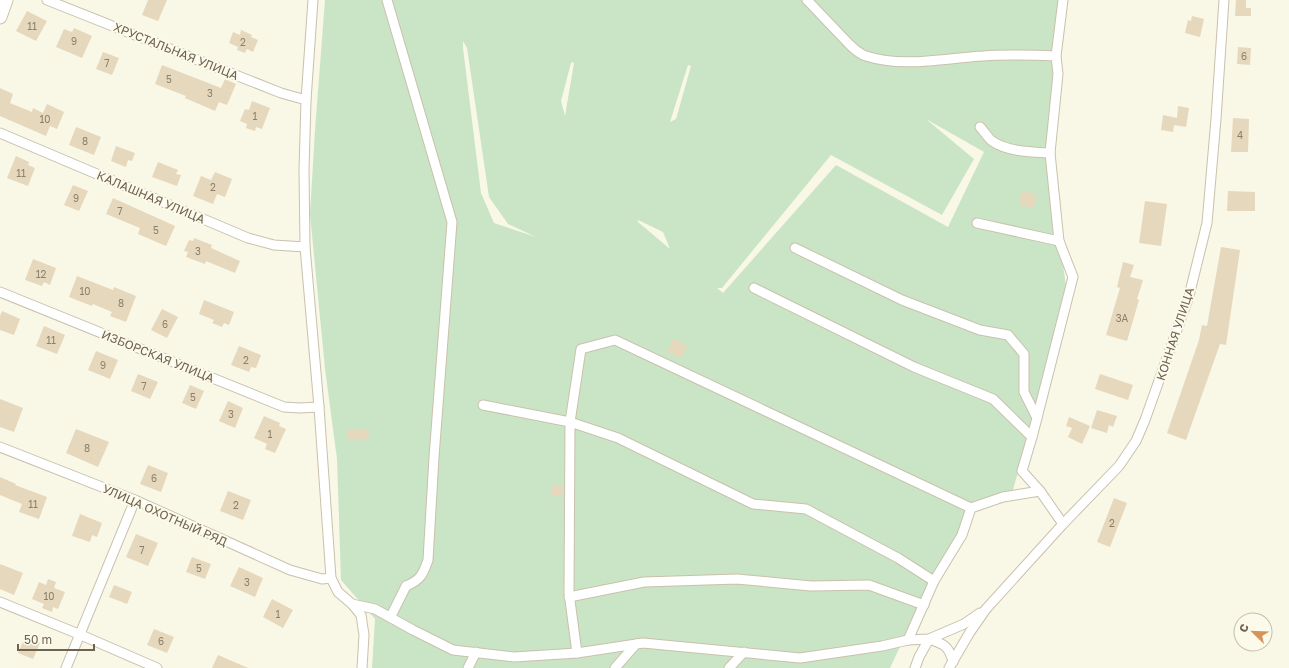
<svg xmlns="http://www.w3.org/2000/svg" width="1289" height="668" font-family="'Golos Text',sans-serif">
	<rect width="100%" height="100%" fill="#f9f7e6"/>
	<path fill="#cae5c6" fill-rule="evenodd" d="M325,0H1060L1055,73L1047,151L1066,286L1048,364L1013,490L974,501L962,539L938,565L890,668H372L375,619L341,580L337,459L325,369L310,214L315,130ZM463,41L467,48L489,197L508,224L536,237L494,223L481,193L463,48ZM573,62L574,63L565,116L561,101L571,63ZM688,65L691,66L676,119L670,122ZM926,119L984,152L948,227L836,165L723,293L717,288H722L831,155L942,215L974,159ZM638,220L663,232L670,249L638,222Z"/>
	<g fill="#e6d8bc">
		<polygon points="148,0 167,0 158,21 142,15"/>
		<polygon points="1236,0 1246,0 1246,8 1251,8 1251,16 1235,16"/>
		<polygon points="27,11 47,21 36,41 16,31"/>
		<polygon points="1192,16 1204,19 1200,37 1185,33 1188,20 1191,21"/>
		<polygon points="74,28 92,36 82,58 56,47 64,29 72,32"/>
		<polygon points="241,30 252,35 251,37 258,40 253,52 247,49 245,53 237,50 238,47 229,43 233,32 240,35"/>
		<polygon points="1238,47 1251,48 1250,65 1237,64"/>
		<polygon points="103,52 119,58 112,75 96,69"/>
		<polygon points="162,65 221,88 225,79 236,84 227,105 219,102 215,111 185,98 186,96 155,84"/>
		<polygon points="0,88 13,94 10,103 32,112 33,108 43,113 47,104 64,112 57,129 50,126 46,136 0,116"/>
		<polygon points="252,101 270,108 262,129 256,127 255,131 246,128 247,124 240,121 245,109 249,110"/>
		<polygon points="1178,106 1189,108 1186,127 1174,125 1173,132 1161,130 1163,115 1177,118"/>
		<polygon points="1233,118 1249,119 1248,152 1231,152"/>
		<polygon points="76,127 101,137 94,155 69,145"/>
		<polygon points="116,146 135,153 132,161 128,160 126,167 111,161"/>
		<polygon points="16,156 29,162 28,165 35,168 28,186 7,178"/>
		<polygon points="158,162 178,170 176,174 181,175 177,186 152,177"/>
		<polygon points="215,172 232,179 225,197 217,194 213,204 193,196 201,176 211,180"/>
		<polygon points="73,185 88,191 79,211 64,205"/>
		<polygon points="1022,191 1037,195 1033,208 1019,204"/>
		<polygon points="1228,191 1255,192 1255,211 1227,211"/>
		<polygon points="113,198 175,226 166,246 138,234 140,228 106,214"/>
		<polygon points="1145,201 1167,204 1161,246 1139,243"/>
		<polygon points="194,238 212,245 211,248 240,261 235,273 206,261 205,264 186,257 188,252 184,251 189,240 193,241"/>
		<polygon points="1221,247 1240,250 1226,345 1220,344 1186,440 1167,433 1199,340 1202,325 1207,326"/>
		<polygon points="33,259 56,268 50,285 44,282 42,286 25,280"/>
		<polygon points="1123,262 1134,265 1130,277 1143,280 1137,299 1139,300 1127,341 1106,335 1120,288 1117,287"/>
		<polygon points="77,276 113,290 114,287 136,296 126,322 110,316 112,312 93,304 92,306 69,297"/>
		<polygon points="204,300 234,312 229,325 224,323 222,327 212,323 214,320 199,314"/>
		<polygon points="162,309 178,317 167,338 151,330"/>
		<polygon points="2,311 20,319 14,335 0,330 0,316"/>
		<polygon points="44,326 65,335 57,354 36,346"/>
		<polygon points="673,339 687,346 681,358 667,352"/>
		<polygon points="239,346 261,355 256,368 251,367 249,372 231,365"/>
		<polygon points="96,351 118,360 110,379 88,370"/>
		<polygon points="138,374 158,382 150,399 131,391"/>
		<polygon points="1100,374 1133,385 1128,400 1095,389"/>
		<polygon points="190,385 204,391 196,409 182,403"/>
		<polygon points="0,399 23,408 14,432 0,427"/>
		<polygon points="228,401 243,408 235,428 219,421"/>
		<polygon points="1097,410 1117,416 1113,427 1109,425 1107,433 1091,428"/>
		<polygon points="264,416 280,423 279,426 286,429 275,453 265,449 267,444 254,438"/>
		<polygon points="1069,417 1090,426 1082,444 1068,437 1072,428 1066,426"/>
		<polygon points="76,429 109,442 98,467 66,453"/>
		<polygon points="348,429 369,429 368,440 347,439"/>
		<polygon points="148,465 168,473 161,492 140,484"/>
		<polygon points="0,477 16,484 15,485 47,497 39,519 19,512 22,504 0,495"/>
		<polygon points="553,484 563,486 562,497 551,495"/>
		<polygon points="228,491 251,500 243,520 220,511"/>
		<polygon points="1114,498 1127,503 1110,547 1097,542"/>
		<polygon points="80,514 102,523 97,537 92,535 90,542 72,536"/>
		<polygon points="136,534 158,543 148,566 126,557"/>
		<polygon points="192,557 211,564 205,579 186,572"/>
		<polygon points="0,564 23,573 14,595 0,589"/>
		<polygon points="239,567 263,578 255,597 230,586"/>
		<polygon points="48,579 56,582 54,588 65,592 58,609 53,607 52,612 42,608 44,604 32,599 39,582 46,585"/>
		<polygon points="114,585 132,592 127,604 109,597"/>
		<polygon points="272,599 293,610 283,628 263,617"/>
		<polygon points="154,629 174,637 167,653 147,645"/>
		<polygon points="25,637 40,643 33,659 18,653"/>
		<polygon points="218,655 248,668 212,668"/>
	</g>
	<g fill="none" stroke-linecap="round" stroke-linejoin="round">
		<defs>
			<g id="street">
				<polyline points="47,0 281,93 306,100"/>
				<polyline points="313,0 306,100 304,170 305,247 319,407 331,578 338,592 352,604 361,615 364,635 362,668"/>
				<path d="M387,0L452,222L434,457L428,560C423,574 421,580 406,586L391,616"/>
				<path d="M807,0L849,44C854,49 859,54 866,56C903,68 945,58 983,56C1007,54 1032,55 1056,56L1058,74L1050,153"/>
				<polyline points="1056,56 1063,0"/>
				<path d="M980,127C984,131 988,138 992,141C1008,152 1032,152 1050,153L1059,241"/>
				<polyline points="0,133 248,238 274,245 305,247"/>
				<polyline points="977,223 1059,241 1073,277 1037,418"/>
				<polyline points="795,248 902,300 980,330 1008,335 1024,354 1024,392 1037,418 1032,437"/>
				<polyline points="754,288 914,367 993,399 1032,437 1022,471 1040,491"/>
				<polyline points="0,292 284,407 300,408 319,407"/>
				<polyline points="483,405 570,422 569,593 577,653"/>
				<polyline points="0,447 135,500 290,570 322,579 331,578"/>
				<polyline points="934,581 898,558 806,509 753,504 618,438 570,422 581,349 615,340 971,508"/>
				<polyline points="569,597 644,582 737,579 811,586 869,585 924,605"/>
				<polyline points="0,602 81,635 157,668"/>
				<polyline points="352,604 375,609 413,630 453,650 514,657 577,653 643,643 800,658 882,646 908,640 929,639 964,624 980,613"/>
				<polyline points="908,640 934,581 962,535 971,508 1003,497 1040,491 1063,524"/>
				<polyline points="66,668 135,500"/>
				<polyline points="468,668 476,652"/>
				<polyline points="615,668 636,644"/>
				<polyline points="729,668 744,652"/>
				<path d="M915,668L919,657L929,639C944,644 949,646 953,662"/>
				<polyline points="949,668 970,632 986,609 1063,524 1119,466 1136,441 1145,420 1189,296 1207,223 1216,119 1224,0"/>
			</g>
			<polyline id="secondary" points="0,17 6,0"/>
		</defs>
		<use href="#street" stroke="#c9c1ad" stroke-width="11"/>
		<use href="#secondary" stroke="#ccc2ac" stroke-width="15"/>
		<use href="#street" stroke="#fff" stroke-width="9"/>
		<use href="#secondary" stroke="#fff" stroke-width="13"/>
	</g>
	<g text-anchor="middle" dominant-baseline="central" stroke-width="4" stroke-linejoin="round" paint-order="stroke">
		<g font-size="10" fill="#8d806a">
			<text x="32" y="26">11</text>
			<text x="74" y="41">9</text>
			<text x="243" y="42">2</text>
			<text x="1244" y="56">6</text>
			<text x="107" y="63">7</text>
			<text x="169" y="79">5</text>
			<text x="210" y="93">3</text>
			<text x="255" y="116">1</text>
			<text x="45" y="119">10</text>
			<text x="1240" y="135">4</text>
			<text x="85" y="141">8</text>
			<text x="21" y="173">11</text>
			<text x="213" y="187">2</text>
			<text x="76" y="198">9</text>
			<text x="120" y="211">7</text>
			<text x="156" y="230">5</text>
			<text x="198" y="251">3</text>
			<text x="41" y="274">12</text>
			<text x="85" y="291">10</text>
			<text x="121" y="303">8</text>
			<text x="1122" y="318">3А</text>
			<text x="165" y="324">6</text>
			<text x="51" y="340">11</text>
			<text x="246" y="360">2</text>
			<text x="103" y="365">9</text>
			<text x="144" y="386">7</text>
			<text x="193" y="397">5</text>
			<text x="231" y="414">3</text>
			<text x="270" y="434">1</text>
			<text x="87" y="448">8</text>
			<text x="154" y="478">6</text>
			<text x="33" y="504">11</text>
			<text x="236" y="505">2</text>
			<text x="1112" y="523">2</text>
			<text x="142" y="550">7</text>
			<text x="199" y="568">5</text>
			<text x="247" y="582">3</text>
			<text x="49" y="596">10</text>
			<text x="278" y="614">1</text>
			<text x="161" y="641">6</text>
		</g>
		<g font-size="12" fill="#6f624e" stroke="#fcfaeb">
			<text transform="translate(176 51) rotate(22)">ХРУСТАЛЬНАЯ УЛИЦА</text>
			<text transform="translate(151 197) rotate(23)">КАЛАШНАЯ УЛИЦА</text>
			<text transform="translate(1175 334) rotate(-72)">КОННАЯ УЛИЦА</text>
			<text transform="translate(158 356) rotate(22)">ИЗБОРСКАЯ УЛИЦА</text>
			<text transform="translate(165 515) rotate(24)">УЛИЦА ОХОТНЫЙ РЯД</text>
		</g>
	</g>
	<g transform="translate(1253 632) rotate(293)"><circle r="19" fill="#fcfaeb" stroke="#c4bdac"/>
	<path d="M0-3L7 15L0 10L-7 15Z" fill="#d4955a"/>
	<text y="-6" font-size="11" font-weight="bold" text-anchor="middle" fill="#6f624e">С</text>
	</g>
	<path d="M18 644v6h76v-6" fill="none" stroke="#6f624e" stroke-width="2"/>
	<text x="24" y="644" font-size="12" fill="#6f624e" stroke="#fcfaeb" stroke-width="3" paint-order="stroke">50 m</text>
</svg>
